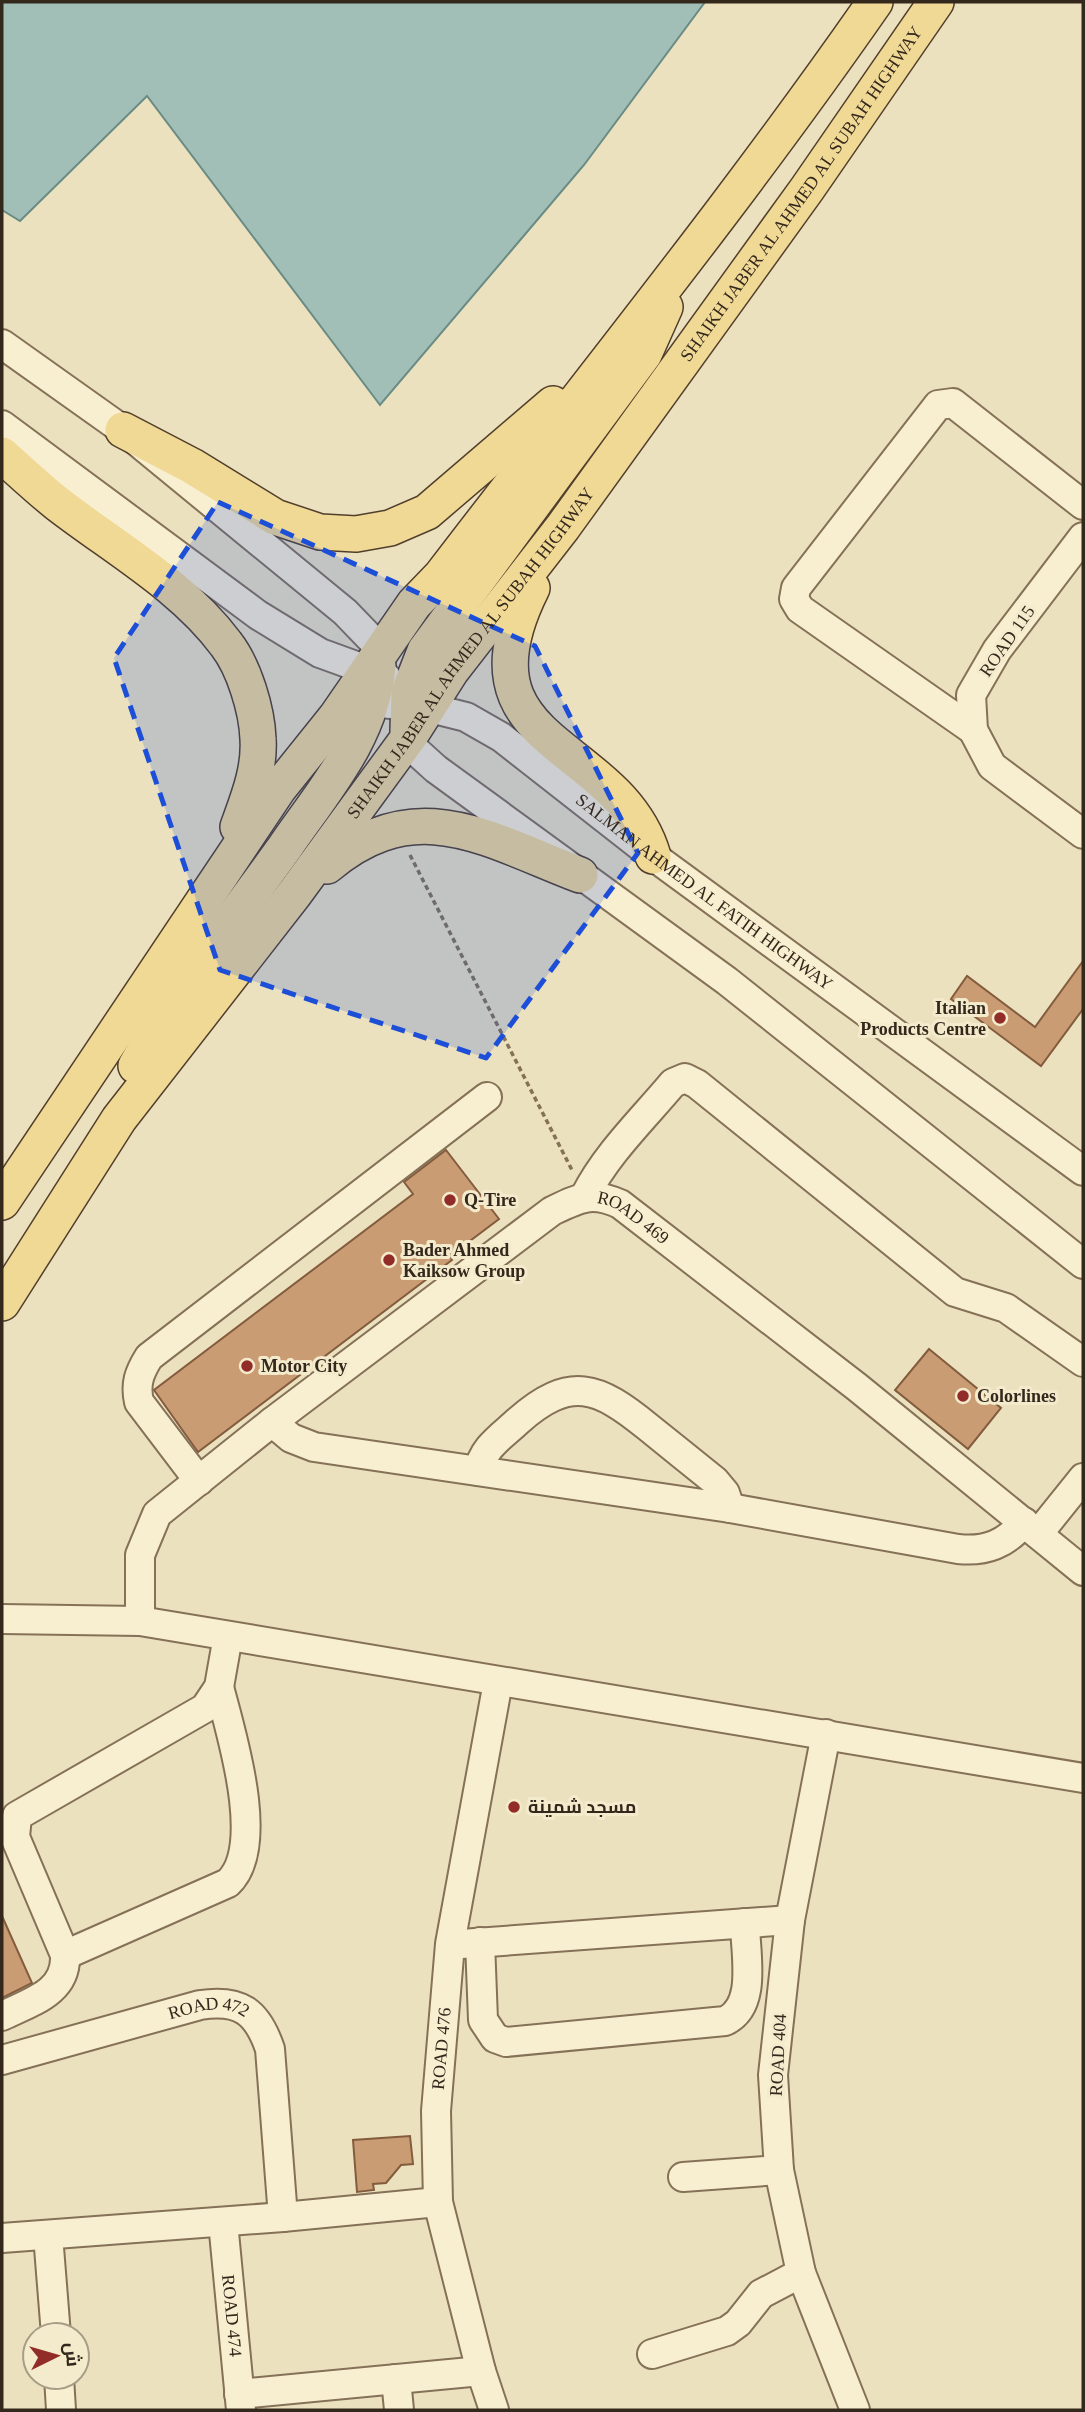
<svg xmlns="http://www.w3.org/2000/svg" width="1085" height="2412" font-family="'Times New Roman',Cairo,serif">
	<rect width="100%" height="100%" fill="#ece1be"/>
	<polygon fill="#a1beb7" stroke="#698b84" stroke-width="2" points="2,2 705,2 584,165 380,405 147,96 20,221 2,210"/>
	<g fill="#ca9c74" stroke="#835c3e" stroke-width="2">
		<polygon points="1083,961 1083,1009 1041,1066 951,999 967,976 1035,1027"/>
		<polygon points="446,1150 499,1219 450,1256 452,1260 198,1452 154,1390 413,1194 404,1182"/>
		<polygon points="929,1349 1001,1408 968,1449 895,1390"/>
		<polygon points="2,1916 32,1983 2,1998"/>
		<polygon points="410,2136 413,2164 401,2165 386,2183 373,2184 374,2190 357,2192 353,2140"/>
	</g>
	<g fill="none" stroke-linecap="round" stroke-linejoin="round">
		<defs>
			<g id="minor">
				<polyline points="2,344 123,430 345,612 373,641 379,654"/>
				<polyline points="2,425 258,615 320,653 386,677"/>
				<polyline points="1083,537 997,650 971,695 973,730 992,766 1083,834"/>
				<path id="s1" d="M351,709L380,703L426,707L466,717L501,737L653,856L1083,1171"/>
				<polyline points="973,730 800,609 794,599 796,588 938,405 953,403 1083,505"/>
				<polyline points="409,737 415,750 436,769 727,981 1083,1264"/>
				<path d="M585,1196C607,1153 643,1119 673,1083L685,1078L697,1084L955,1292L1006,1308L1083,1362"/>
				<path d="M272,1422L291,1438L314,1447L730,1508L958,1549C986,1552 1006,1544 1024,1522"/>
				<path d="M479,1471C482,1448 502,1436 518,1421C570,1375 598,1386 648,1427C670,1445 693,1463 715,1481L725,1493L730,1508"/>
				<path d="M199,1481L139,1402C135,1384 139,1373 149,1357L487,1097"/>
				<polyline points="1038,1534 1083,1478"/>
				<polyline points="2,1619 140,1621 1083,1778"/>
				<path id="s2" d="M140,1621V1555L157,1514L272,1422L552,1211C579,1198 591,1191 620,1204L857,1387L1083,1571"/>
				<polyline points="826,1734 790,1920 773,2075 779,2170 801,2273 855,2410"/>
				<path d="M480,1942L483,2020L495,2038L506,2042L725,2021C758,2006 745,1953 745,1923"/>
				<polyline points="461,1944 790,1920"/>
				<path d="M65,1955L228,1883C267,1847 231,1733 219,1687"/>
				<path d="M2,2016C30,2002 67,1993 65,1955L15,1837L17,1816L205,1708L219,1687L228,1636"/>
				<path id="s3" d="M2,2060L200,2005C240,1999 257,2011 270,2049L283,2217"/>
				<polyline points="683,2177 779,2170"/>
				<path id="s4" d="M223,2222L241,2410"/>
				<polyline points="48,2235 56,2335"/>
				<polyline points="2,2238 283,2217 438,2202"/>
				<polyline points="652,2354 727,2331 738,2323 761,2294 801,2273"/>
				<polyline points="59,2377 61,2410"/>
				<polyline points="396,2379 399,2410"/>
				<polyline points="239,2394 481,2371"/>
				<path id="s5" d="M494,2410L481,2371L438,2202L436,2111L450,1944L498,1682"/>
			</g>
			<g id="major">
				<polyline points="123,430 192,466 275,517 320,532 356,534 390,528 427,512 553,404"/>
				<path d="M2,455C20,471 39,489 58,504C115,548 183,586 226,644C244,667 257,710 258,739C260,770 248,799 238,827"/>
				<path d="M532,588C451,750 618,737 653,856"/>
				<polyline points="408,731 409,692 425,651 644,354 665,307"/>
				<path d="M327,866C416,791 486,839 580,875"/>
				<path d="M136,1066C178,989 234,918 285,847C324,790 372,737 378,666"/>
				<path d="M2,1202L279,788L336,717L414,604L441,576C587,385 738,199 875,2"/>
				<path id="s6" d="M2,1303L119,1119L295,893L409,737L451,671L563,527L807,189L936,2"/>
			</g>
		</defs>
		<use href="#minor" stroke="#847157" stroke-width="32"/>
		<use href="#major" stroke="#513f2c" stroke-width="38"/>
		<polyline stroke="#847157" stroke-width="3.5" stroke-dasharray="5 3.5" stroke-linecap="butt" points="410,855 573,1172"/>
		<use href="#minor" stroke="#f8eed0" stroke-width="28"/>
		<use href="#major" stroke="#f0d895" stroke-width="35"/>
	</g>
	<path fill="#1d4ed8" fill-opacity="0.2" stroke="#1d4ed8" stroke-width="5" stroke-dasharray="14 9" stroke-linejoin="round" d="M218,502L535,646L638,853L486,1058L220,970L114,658Z"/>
	<g fill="#922c28" stroke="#f4ebcd" stroke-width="2.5">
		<circle cx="1000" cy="1018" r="7"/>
		<circle cx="450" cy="1200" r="7"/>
		<circle cx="389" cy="1260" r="7"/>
		<circle cx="247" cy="1366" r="7"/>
		<circle cx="963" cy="1396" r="7"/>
		<circle cx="514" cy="1807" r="7"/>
	</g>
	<g text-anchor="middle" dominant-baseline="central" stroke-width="6" stroke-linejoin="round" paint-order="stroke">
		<g font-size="18" fill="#34281c" stroke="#f4ebcd">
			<text stroke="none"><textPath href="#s6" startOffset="1368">SHAIKH JABER AL AHMED AL SUBAH HIGHWAY</textPath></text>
			<text transform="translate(1007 641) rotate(-55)">ROAD 115</text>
			<text stroke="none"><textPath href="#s6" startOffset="802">SHAIKH JABER AL AHMED AL SUBAH HIGHWAY</textPath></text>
			<text stroke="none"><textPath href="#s1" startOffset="413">SALMAN AHMED AL FATIH HIGHWAY</textPath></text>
			<text stroke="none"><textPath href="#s2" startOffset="698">ROAD 469</textPath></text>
			<text stroke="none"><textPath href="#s3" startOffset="214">ROAD 472</textPath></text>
			<text stroke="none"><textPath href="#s5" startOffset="369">ROAD 476</textPath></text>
			<text transform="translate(778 2055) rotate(-87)">ROAD 404</text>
			<text stroke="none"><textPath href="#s4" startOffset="94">ROAD 474</textPath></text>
		</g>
		<g font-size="18" font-weight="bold" fill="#34281c" stroke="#f4ebcd" text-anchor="start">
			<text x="986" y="1008" text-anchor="end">Italian<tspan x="986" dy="21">Products Centre</tspan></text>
			<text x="464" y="1200">Q-Tire</text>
			<text x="403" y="1250">Bader Ahmed<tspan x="403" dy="21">Kaiksow Group</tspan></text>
			<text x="261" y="1366">Motor City</text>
			<text x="977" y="1396">Colorlines</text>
			<text x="528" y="1807">مسجد شمينة</text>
		</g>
	</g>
	<rect width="1085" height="2412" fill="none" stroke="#34281c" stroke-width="7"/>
	<g transform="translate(56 2356) rotate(85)"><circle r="33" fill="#f4ebcd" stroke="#a79d86" stroke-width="2"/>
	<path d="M0-5L12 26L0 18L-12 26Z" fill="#922c28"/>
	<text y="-10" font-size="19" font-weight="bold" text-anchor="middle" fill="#34281c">ش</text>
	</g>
</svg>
